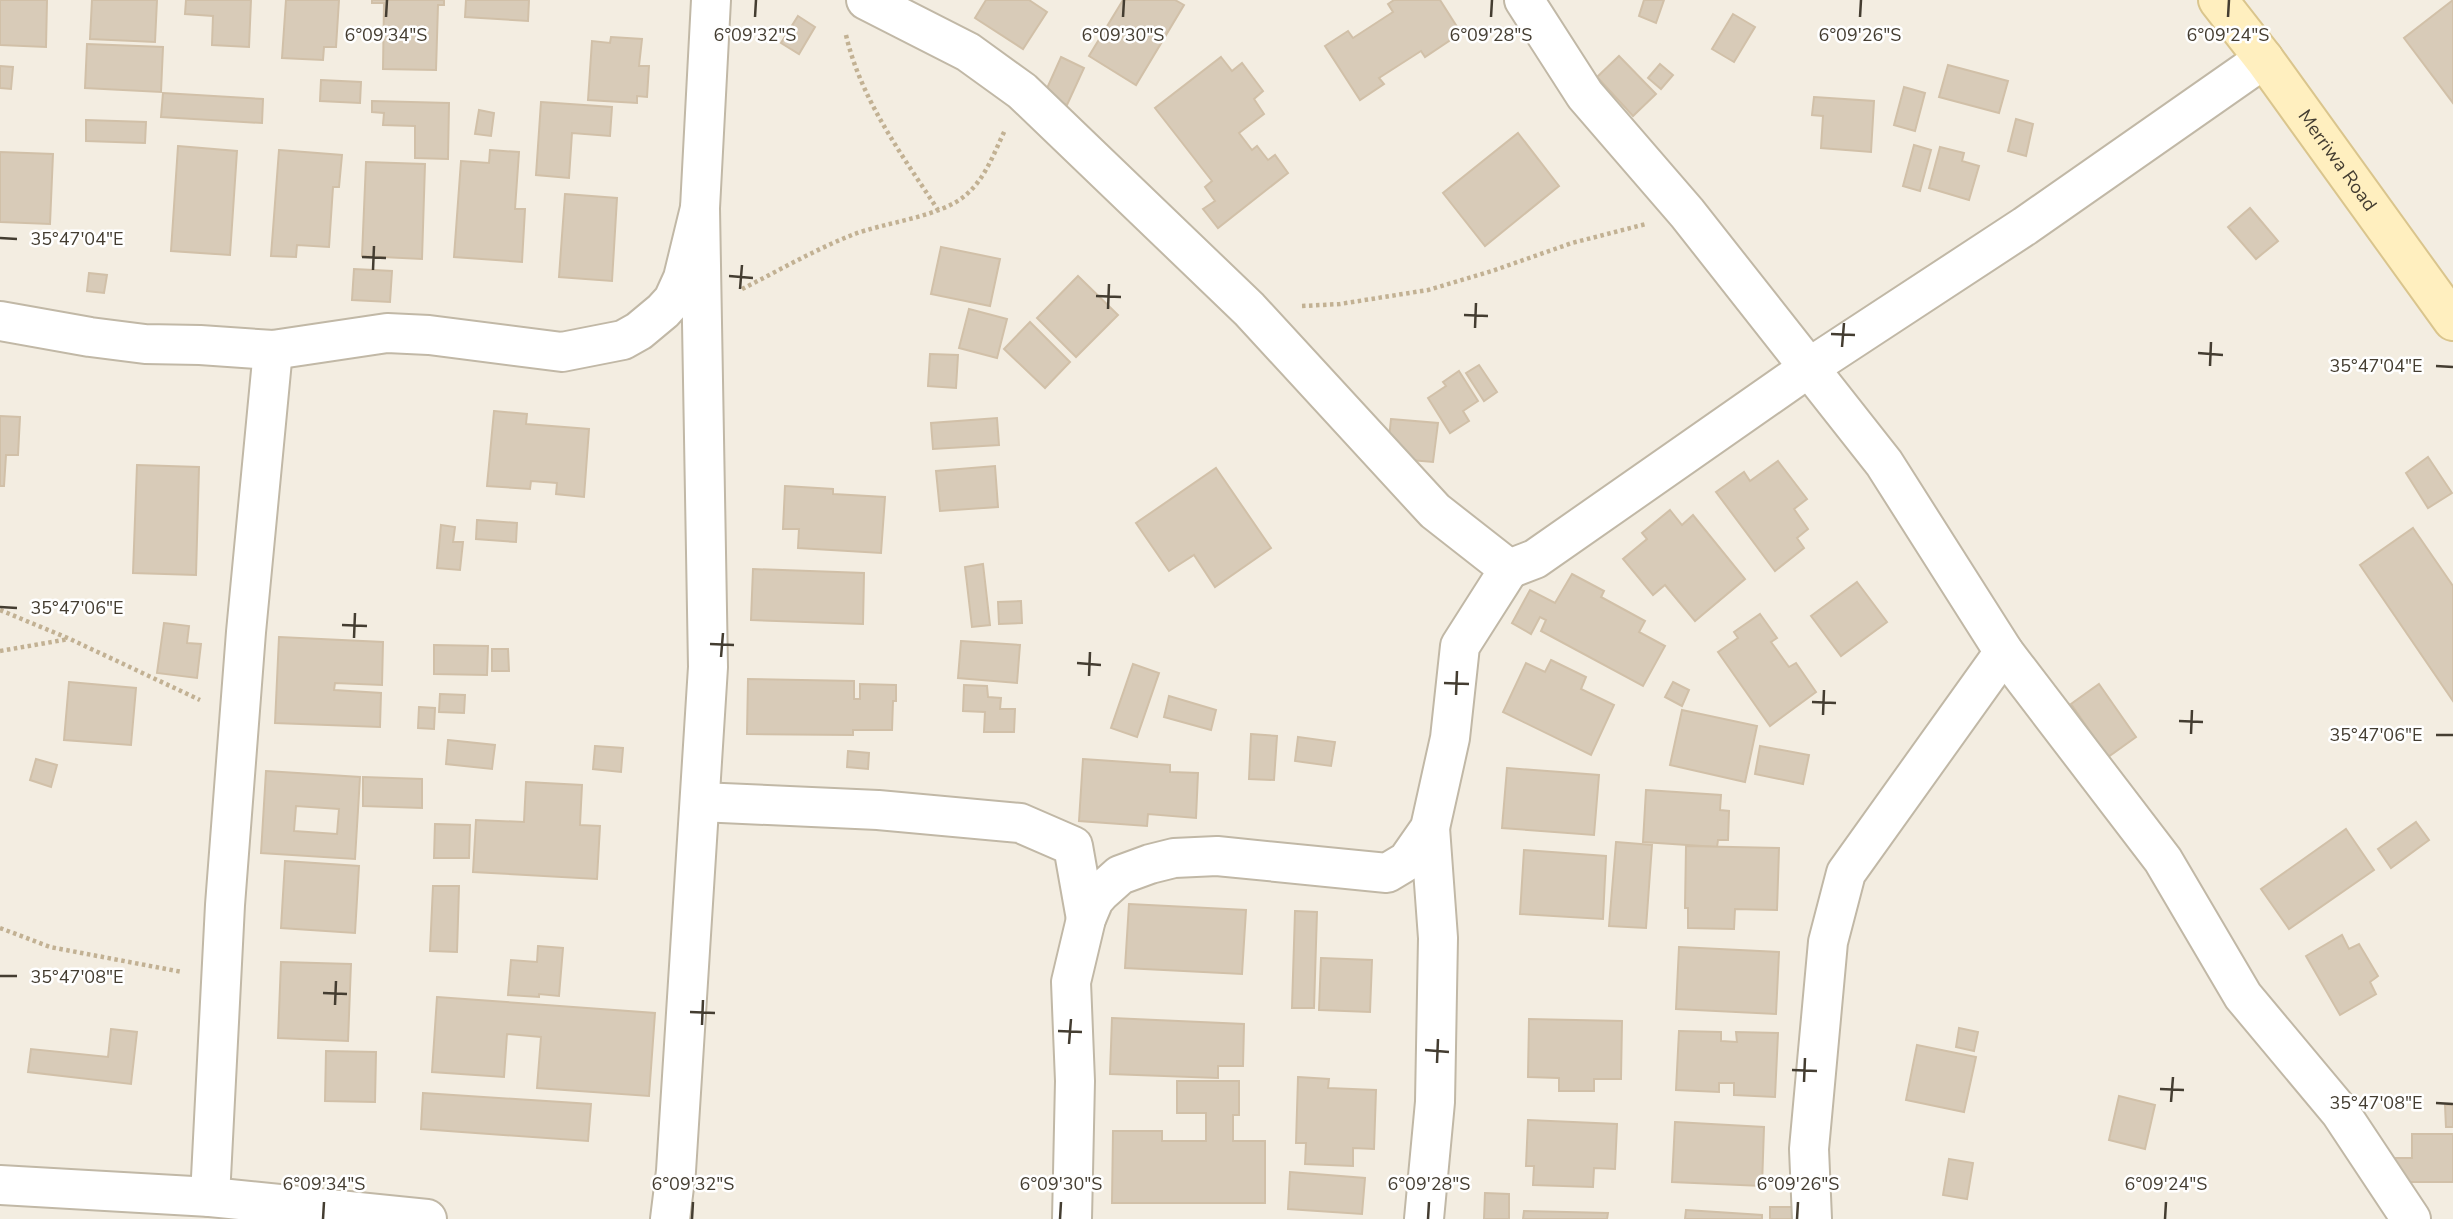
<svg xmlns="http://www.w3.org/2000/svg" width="2453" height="1219" font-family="'Nunito Sans',sans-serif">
	<rect width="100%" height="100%" fill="#f3ede1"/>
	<g fill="#d8cbb8" stroke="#d1c0a8" stroke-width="2" fill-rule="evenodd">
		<polygon points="0,0 47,0 46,47 0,45"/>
		<polygon points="92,0 157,0 155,42 90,39"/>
		<polygon points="186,0 251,0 249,47 212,45 213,16 185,14"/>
		<polygon points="286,0 339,0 336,47 324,47 323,60 282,58"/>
		<polygon points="372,0 444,0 444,5 438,5 436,70 383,69 384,3 372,3"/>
		<polygon points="466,0 529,0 528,21 465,17"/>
		<polygon points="986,0 1029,0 1047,12 1023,49 975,18"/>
		<polygon points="1123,0 1175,0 1184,5 1136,85 1089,56"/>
		<polygon points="1394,0 1440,0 1461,33 1425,57 1421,51 1379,78 1384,84 1360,100 1325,46 1348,31 1353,38 1393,12 1388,4"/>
		<polygon points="1644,0 1664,0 1656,23 1639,16"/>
		<polygon points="2453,0 2453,103 2404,38"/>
		<polygon points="1733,14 1755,27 1734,62 1712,49"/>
		<polygon points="798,16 815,27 799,54 781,43"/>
		<polygon points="611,37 642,39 639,66 649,66 647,97 637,96 637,103 588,100 592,41 610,43"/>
		<polygon points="87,44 163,47 161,92 85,88"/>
		<polygon points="1619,56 1656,94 1633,116 1597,77"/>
		<polygon points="1061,57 1084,68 1067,105 1044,95"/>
		<polygon points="1221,57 1232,71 1242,63 1263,91 1254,99 1264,114 1239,133 1252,150 1257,146 1268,160 1275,155 1288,173 1218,228 1203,209 1215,201 1205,187 1212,181 1155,108"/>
		<polygon points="1660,64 1673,75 1661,89 1648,78"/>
		<polygon points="1948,65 2008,81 1999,113 1939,97"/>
		<polygon points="0,66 13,67 11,89 0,88"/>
		<polygon points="321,80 361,82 360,103 320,101"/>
		<polygon points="1904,87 1925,93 1915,131 1894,125"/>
		<polygon points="163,93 263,99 262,123 161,117"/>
		<polygon points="1814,97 1874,101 1871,152 1821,148 1823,116 1812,115"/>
		<polygon points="372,101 449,103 448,159 415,158 415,126 383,125 384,113 372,112"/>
		<polygon points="541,102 612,107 610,136 572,133 569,178 536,175"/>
		<polygon points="479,110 494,113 491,136 475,134"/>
		<polygon points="2016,119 2033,124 2026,156 2008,151"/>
		<polygon points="86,120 146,122 145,143 86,141"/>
		<polygon points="1518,133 1559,186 1485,246 1443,193"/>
		<polygon points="1914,145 1931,150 1920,191 1903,186"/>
		<polygon points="178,146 237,151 230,255 171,251"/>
		<polygon points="1940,147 1964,153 1962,161 1979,166 1969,200 1929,188"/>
		<polygon points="279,150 342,155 339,187 333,187 329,247 297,245 296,257 271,256"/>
		<polygon points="490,150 519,152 515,209 525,209 522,262 454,257 461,161 489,163"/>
		<polygon points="0,152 53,154 50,224 0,222"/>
		<polygon points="366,162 425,164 422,259 362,256"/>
		<polygon points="565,194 617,198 612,281 559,277"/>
		<polygon points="2250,208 2278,241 2256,259 2228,227"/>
		<polygon points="941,247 1000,259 990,306 931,294"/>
		<polygon points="354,269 392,271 390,302 352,300"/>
		<polygon points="89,273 107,275 104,293 87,291"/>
		<polygon points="1078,276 1118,315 1076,357 1037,318"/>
		<polygon points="969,309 1007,319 997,358 959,348"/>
		<polygon points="1030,322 1070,362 1045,388 1004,349"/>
		<polygon points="930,354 958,355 956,388 928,386"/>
		<polygon points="1479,365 1497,392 1484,401 1466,373"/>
		<polygon points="1459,371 1478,401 1463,411 1469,421 1450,433 1428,398 1446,386 1443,382"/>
		<polygon points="494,411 527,414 526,424 589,429 584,497 556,494 557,483 531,481 530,489 487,486"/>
		<polygon points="0,416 20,417 18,455 6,455 4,486 0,486"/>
		<polygon points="997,418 999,445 933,449 931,423"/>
		<polygon points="1391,419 1438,423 1433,462 1387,458"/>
		<polygon points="2428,457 2452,493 2428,508 2406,473"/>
		<polygon points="1778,461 1807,499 1794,509 1808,529 1797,538 1804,548 1775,571 1716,492 1744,472 1750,481"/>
		<polygon points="137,465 199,467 196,575 133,573"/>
		<polygon points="995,466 998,507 940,511 936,471"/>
		<polygon points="1216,468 1271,548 1215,587 1194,555 1169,571 1136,523"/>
		<polygon points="785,486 833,489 833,494 885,497 881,553 798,548 799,529 783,529"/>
		<polygon points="1670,510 1682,525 1693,515 1745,579 1695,621 1665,585 1653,595 1623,559 1647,539 1642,533"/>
		<polygon points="477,520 517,523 516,542 476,539"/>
		<polygon points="441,525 455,527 453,542 463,542 460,570 437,568"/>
		<polygon points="2413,528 2453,586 2453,701 2360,565"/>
		<polygon points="983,564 990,625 972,627 965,567"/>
		<polygon points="753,569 864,573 863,624 751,620"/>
		<polygon points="1572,574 1604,591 1601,597 1645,621 1639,632 1665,646 1643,686 1541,631 1546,620 1540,617 1531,634 1512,623 1530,590 1555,603"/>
		<polygon points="1857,582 1887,622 1841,656 1811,616"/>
		<polygon points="1021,601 1022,623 999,624 998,602"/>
		<polygon points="1760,614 1777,638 1771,642 1789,667 1796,663 1816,692 1770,726 1718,652 1738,638 1734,632"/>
		<polygon points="164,623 189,626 187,643 201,644 197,678 157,673"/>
		<polygon points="279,637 383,642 382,685 335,683 334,690 381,693 380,727 275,723"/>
		<polygon points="961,641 1020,645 1017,683 958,678"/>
		<polygon points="434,645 488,646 487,675 434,674"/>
		<polygon points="492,649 508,649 509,671 492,671"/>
		<polygon points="1551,660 1586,677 1581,689 1614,705 1591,755 1503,712 1526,663 1545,672"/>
		<polygon points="1133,664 1159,673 1137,737 1111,728"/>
		<polygon points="748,679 854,681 854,699 860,699 860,684 896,685 896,701 893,701 892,730 853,730 853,735 747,734"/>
		<polygon points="69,682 136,688 131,745 64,740"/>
		<polygon points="1673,682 1689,690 1682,706 1665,697"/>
		<polygon points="2099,684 2136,737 2108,757 2071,704"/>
		<polygon points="964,685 987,686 988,697 1001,698 1000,709 1015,709 1014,732 984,732 985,712 963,711"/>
		<polygon points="440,694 465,695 464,713 439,712"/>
		<polygon points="1169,696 1216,710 1211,730 1164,717"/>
		<polygon points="419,707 435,708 434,729 418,728"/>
		<polygon points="1682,710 1757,726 1745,782 1670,765"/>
		<polygon points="1251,734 1277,736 1274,780 1249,779"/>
		<polygon points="1298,737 1335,742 1331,766 1295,761"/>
		<polygon points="448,740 495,745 492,769 446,764"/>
		<polygon points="595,746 623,748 621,772 593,769"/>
		<polygon points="1760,746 1809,755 1803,784 1755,774"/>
		<polygon points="848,751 869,753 868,769 847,767"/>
		<polygon points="36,759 57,765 51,787 30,780"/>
		<polygon points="1083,759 1170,765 1170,772 1198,773 1196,818 1148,814 1147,826 1079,821"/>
		<polygon points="1507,768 1599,775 1594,835 1502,828"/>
		<path d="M266,771L360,777L355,859L261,853ZM296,806L339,809L337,834L294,831Z"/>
		<polygon points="363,777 422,779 422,808 363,806"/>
		<polygon points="526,782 582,785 580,825 600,826 597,879 473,872 476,820 524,822"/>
		<polygon points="1646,790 1721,795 1720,810 1729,811 1728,840 1718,840 1717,847 1643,842"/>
		<polygon points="2416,822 2429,840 2391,868 2378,849"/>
		<polygon points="435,824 470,825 469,858 434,858"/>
		<polygon points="2346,829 2374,870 2289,929 2261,889"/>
		<polygon points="1616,842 1652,845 1646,928 1609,926"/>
		<polygon points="1686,846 1779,848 1777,910 1735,909 1734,929 1688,928 1688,908 1685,908"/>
		<polygon points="1524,850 1606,856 1603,919 1520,914"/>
		<polygon points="285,861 359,866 355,933 281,928"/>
		<polygon points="433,886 459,886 457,952 430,951"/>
		<polygon points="1129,904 1246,910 1242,974 1125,968"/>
		<polygon points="1295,911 1317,912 1314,1008 1292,1008"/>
		<polygon points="2342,935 2349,949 2359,944 2378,976 2370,982 2376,994 2340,1015 2306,956"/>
		<polygon points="538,946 563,948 559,996 539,994 539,997 508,995 511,960 537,962"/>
		<polygon points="1679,947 1779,952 1776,1014 1676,1009"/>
		<polygon points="1321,958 1372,960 1370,1012 1319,1010"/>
		<polygon points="281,962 351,964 348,1041 278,1038"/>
		<polygon points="437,997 655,1013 649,1096 537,1088 541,1037 507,1034 504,1077 432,1072"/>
		<polygon points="1112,1018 1244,1024 1243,1066 1218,1066 1218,1078 1110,1074"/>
		<polygon points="1529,1019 1622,1021 1621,1079 1594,1079 1594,1091 1559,1091 1559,1078 1528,1077"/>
		<polygon points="1959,1028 1978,1032 1974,1051 1956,1047"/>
		<polygon points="111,1029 137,1032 131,1084 28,1072 31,1049 108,1057"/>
		<polygon points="1679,1031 1721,1032 1721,1041 1737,1042 1736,1032 1778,1033 1775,1097 1734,1095 1734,1083 1719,1083 1719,1092 1676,1090"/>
		<polygon points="1917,1045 1976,1057 1964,1112 1906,1100"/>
		<polygon points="326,1051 376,1052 375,1102 325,1101"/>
		<polygon points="1298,1077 1329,1079 1328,1088 1376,1090 1374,1149 1353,1148 1353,1166 1305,1164 1306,1143 1296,1143"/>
		<polygon points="1177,1081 1239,1081 1239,1115 1233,1115 1233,1141 1265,1141 1265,1203 1112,1203 1113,1131 1162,1131 1162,1141 1206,1141 1206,1113 1177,1113"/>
		<polygon points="423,1093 591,1104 588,1141 421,1129"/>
		<polygon points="2119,1096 2155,1105 2145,1149 2109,1140"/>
		<polygon points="2445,1105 2453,1105 2453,1127 2446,1127"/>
		<polygon points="1528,1120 1617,1124 1615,1169 1594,1168 1593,1187 1533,1185 1534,1166 1526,1166"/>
		<polygon points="1675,1122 1764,1127 1762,1186 1672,1182"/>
		<polygon points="2412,1134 2453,1134 2453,1182 2395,1182 2395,1158 2412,1158"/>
		<polygon points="1949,1159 1973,1163 1967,1199 1943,1195"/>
		<polygon points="1290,1172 1365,1178 1362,1214 1288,1209"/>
		<polygon points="1485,1193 1509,1194 1509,1219 1484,1219"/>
		<rect x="1770" y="1207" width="28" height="12"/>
		<polygon points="1686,1210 1762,1215 1762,1219 1685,1219"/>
		<polygon points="1524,1211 1608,1213 1607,1219 1523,1219"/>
	</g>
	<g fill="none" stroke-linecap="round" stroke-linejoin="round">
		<defs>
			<g id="street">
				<polyline points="866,0 968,52 1022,91 1249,309 1435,511 1509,569 1535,559 1810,367 2025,226 2264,59"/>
				<polyline points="1524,0 1585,95 1687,213 1884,463 2004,652 2163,860 2243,996 2340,1112 2411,1219"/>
				<polyline points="0,321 90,337 145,344 200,345 273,350 387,333 429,335 562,352 623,340 639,331 663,311 673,300 683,278 700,208 711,0"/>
				<polyline points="700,802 878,810 1020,823 1073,846 1086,919"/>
				<polyline points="0,1185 210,1197 427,1219"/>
				<polyline points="210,1197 225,905 246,632 273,350"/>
				<polyline points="670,1219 676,1171 708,667 700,208"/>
				<polyline points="1072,1219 1075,1081 1071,982 1086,919 1094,900 1101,892 1120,875 1150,864 1174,858 1217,856 1387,873 1407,861 1430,828 1450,738 1460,646 1509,569"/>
				<polyline points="1424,1219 1435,1102 1438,938 1430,828"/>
				<polyline points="1812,1219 1809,1149 1828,942 1846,873 2004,652"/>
			</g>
			<g id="secondary">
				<path id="s1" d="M2218,0L2264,59L2453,321"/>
			</g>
		</defs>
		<use href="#street" stroke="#c1b8a6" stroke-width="42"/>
		<use href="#secondary" stroke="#dac58d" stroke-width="42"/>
		<g stroke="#c2b193" stroke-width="4.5" stroke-dasharray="3.5 3.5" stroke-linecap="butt">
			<path d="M846,35C861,100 902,155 938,210"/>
			<path d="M742,289C778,271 814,250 852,235C885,222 942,217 967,194C986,177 994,153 1005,130"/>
			<polyline points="1302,306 1340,304 1428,290 1492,271 1572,243 1646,224"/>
			<polyline points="0,610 70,639 200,700"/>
			<polyline points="0,651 69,639"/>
			<polyline points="0,928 50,947 182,972"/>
		</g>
		<use href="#street" stroke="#fff" stroke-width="38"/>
		<use href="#secondary" stroke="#ffefbf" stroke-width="38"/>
	</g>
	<path fill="none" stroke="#443d31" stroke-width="2.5" d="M386,17L387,0M755,17L756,0M1123,17L1124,0M1491,17L1492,0M1860,17L1861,0M2228,17L2229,0M0,238L17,239M362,257L386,258M373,270L374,246M729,276L753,278M740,289L742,265M1096,296L1121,297M1108,309L1109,284M1464,315L1488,316M1475,328L1476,303M1831,334L1855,335M1842,347L1844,323M2198,353L2223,355M2210,366L2211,342M2436,366L2453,367M0,607L17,608M342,625L367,626M354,638L355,613M710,644L734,645M721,657L723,633M1077,663L1101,665M1089,676L1090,652M1444,683L1469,684M1456,695L1457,671M1812,702L1836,703M1823,715L1824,690M2179,721L2203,722M2191,734L2192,710M2436,735H2453M0,976H17M323,993L347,994M335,1005L336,981M690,1012L715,1013M702,1025L703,1000M1058,1031L1082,1032M1069,1044L1071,1019M1425,1050L1449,1052M1437,1063L1438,1039M1792,1070L1817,1071M1804,1082L1805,1058M2160,1089L2184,1090M2171,1102L2173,1077M2436,1103L2453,1104M323,1219L324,1202M692,1219L693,1202M1060,1219L1061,1202M1428,1219L1429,1202M1797,1219L1798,1202M2165,1219L2166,1202"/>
	<g text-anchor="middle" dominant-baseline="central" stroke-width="5" stroke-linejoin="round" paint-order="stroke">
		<g font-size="19" fill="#443d31" stroke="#fff">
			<text stroke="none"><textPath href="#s1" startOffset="200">Merriwa Road</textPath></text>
		</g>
	</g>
	<g font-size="18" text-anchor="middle" fill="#443d31" stroke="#fff" stroke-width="5" stroke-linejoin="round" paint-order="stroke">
		<text x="386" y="41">6°09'34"S</text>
		<text x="755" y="41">6°09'32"S</text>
		<text x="1123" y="41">6°09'30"S</text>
		<text x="1491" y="41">6°09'28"S</text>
		<text x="1860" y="41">6°09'26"S</text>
		<text x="2228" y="41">6°09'24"S</text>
		<text x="77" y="245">35°47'04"E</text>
		<text x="2376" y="372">35°47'04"E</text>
		<text x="77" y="614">35°47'06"E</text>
		<text x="2376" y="741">35°47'06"E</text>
		<text x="77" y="983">35°47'08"E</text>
		<text x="2376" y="1109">35°47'08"E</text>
		<text x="324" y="1190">6°09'34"S</text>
		<text x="693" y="1190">6°09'32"S</text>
		<text x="1061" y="1190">6°09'30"S</text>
		<text x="1429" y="1190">6°09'28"S</text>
		<text x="1798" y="1190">6°09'26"S</text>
		<text x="2166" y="1190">6°09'24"S</text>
	</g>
</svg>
